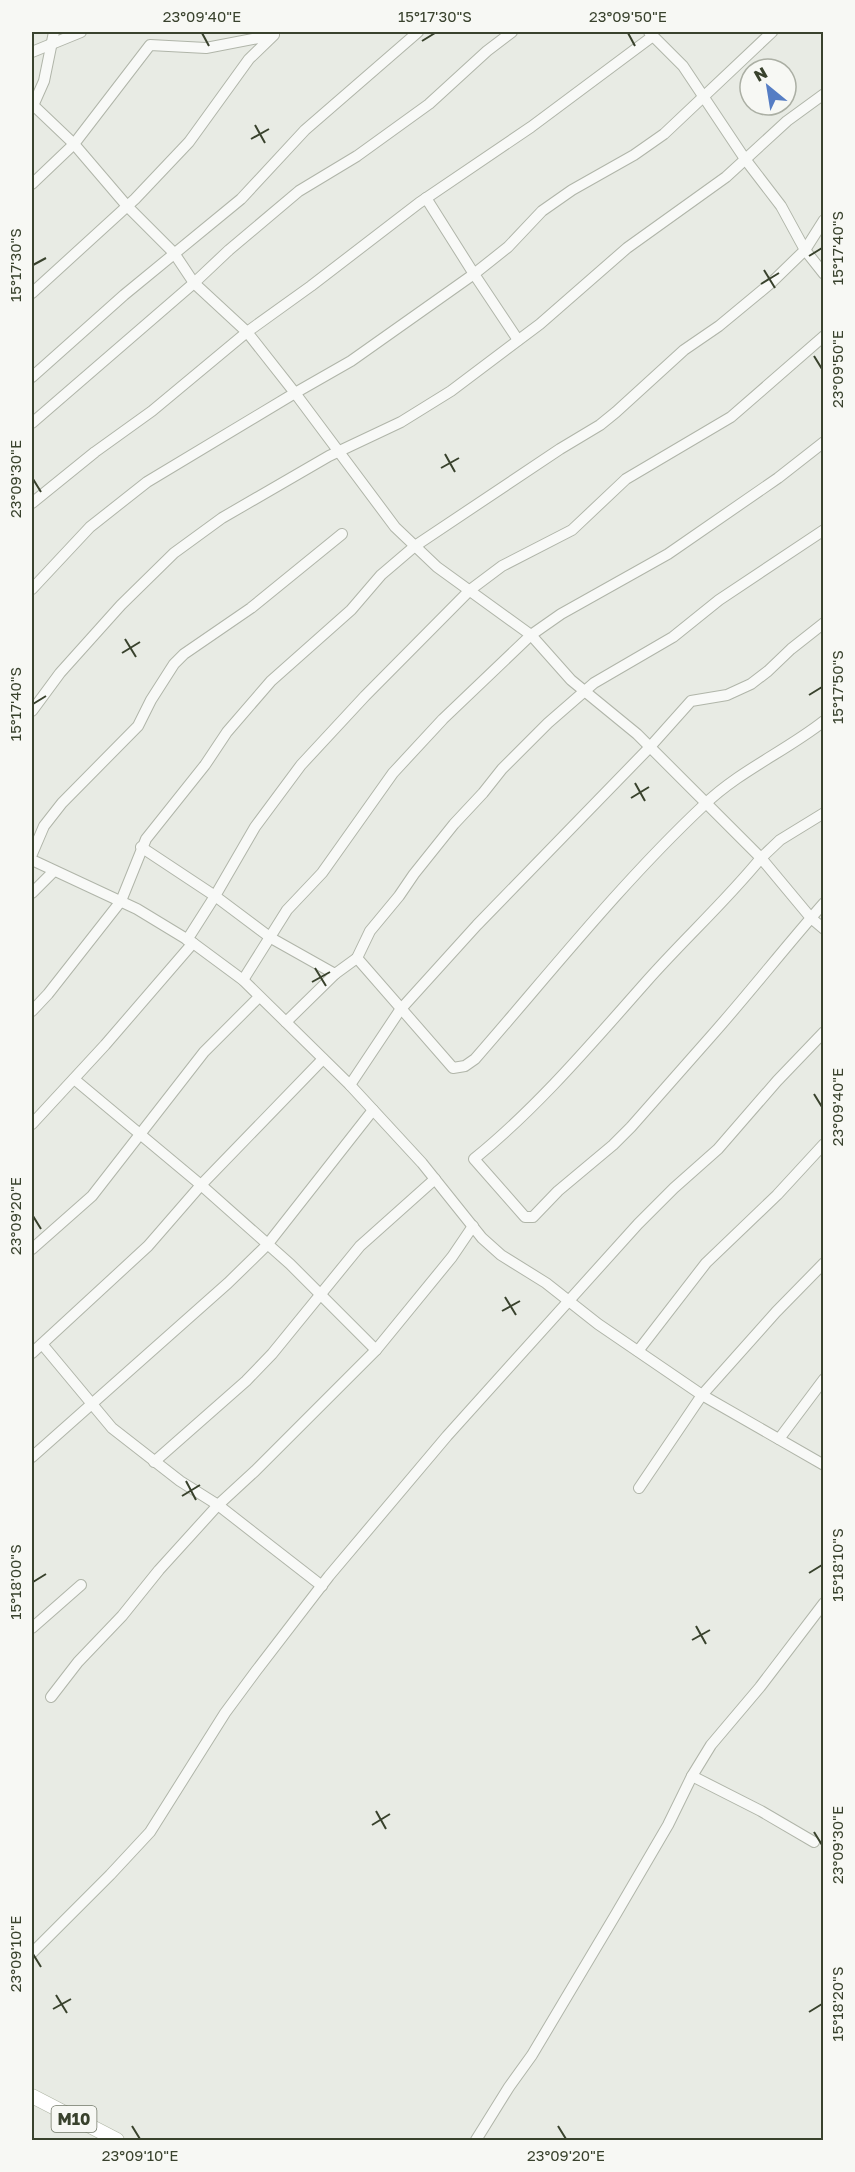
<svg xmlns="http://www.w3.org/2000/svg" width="855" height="2172" font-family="'Golos Text',sans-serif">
	<rect width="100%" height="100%" fill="#e8ebe4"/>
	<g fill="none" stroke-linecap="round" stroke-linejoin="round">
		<defs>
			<g id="minor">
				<polyline points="653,36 683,66 745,159 781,206 805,250 824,274"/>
				<polyline points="32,52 81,32"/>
				<polyline points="32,104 74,144 127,206 174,253 194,283 229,250 299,191 357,156 429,104 487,51 512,32"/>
				<polyline points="32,108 44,81 54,32"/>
				<polyline points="32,184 74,144 150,45 206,48 274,35 249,59 189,142 135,199 32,293"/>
				<polyline points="426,198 474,274 351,361 295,393 395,527 437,567 531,635 571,680 637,734 761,858 780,840 824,813"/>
				<polyline points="518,340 474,274 508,247 542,211 572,190 634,155 664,134 772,32"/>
				<polyline points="32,377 124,295 241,199 305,130 418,32"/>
				<polyline points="32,423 194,283 247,332 152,411 95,452 32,503"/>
				<polyline points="32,589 90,527 147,482 295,393 247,332 311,286 419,203 531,127 653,36 649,32"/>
				<polyline points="32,711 60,673 121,605 174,553 222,518 329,456 401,422 451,391 540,324 627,248 726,177 787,121 824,94"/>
				<polyline points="141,847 215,896 271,938 335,974 357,958 370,931 399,896 414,874 454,824 483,793 502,769 548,723 594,683 673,637 719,600 824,530"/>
				<polyline points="32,854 44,826 62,803 138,726 151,700 174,664 184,654 251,608 342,534"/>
				<polyline points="32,860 137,909 193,943 243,980 350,1085 422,1163 482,1238 501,1255 546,1283 598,1324 702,1395 824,1465"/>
				<polyline points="32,893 54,871"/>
				<path d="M824,903C786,946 751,991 713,1034C686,1065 658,1096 631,1127L613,1145L558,1191L533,1217H525L474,1159C538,1107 591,1044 646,982C683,940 725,902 761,858L811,918L824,929"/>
				<polyline points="187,940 215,896 255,827 301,765 365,696 470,590 502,566 572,530 626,479 731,417 824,336"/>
				<path d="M357,958L453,1068L465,1066L475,1059C550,973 621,883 704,805C739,771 786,751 824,721"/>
				<polyline points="243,980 287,910 322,873 393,773 443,719 531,635 561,614 668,554 778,478 824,442"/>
				<polyline points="32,1011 48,994 121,901 146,839 205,765 227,732 271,681 351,610 381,575 415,546 560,449 600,425 616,412 684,350 719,326 771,283 805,250 824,220"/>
				<polyline points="286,1022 335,974"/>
				<polyline points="323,1059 201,1185 290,1264 376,1350 452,1257 473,1226"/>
				<polyline points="350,1085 400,1010 477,925 649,748 691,701 727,695 751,684 768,671 791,649 824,623"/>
				<polyline points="32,1124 105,1045 193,943"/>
				<polyline points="32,1249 92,1196 204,1052 259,997"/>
				<polyline points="42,1344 112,1428 180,1481 218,1505 322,1586"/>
				<polyline points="638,1351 706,1263 777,1195 824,1144"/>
				<polyline points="32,1353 148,1246 201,1185 74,1079"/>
				<polyline points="779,1439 824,1379"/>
				<polyline points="32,1457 228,1283 267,1245 373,1110"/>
				<polyline points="154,1462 246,1381 272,1354 360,1246 435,1179"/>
				<polyline points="639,1488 702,1395 776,1312 824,1263"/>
				<polyline points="32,1628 81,1585"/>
				<polyline points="51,1697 78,1662 122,1616 159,1570 218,1505 255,1471 376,1350"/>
				<polyline points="692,1776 761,1811 814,1842"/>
				<polyline points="32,1953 110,1875 150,1832 225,1713 256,1671 329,1576 447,1436 638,1224 674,1188 718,1149 777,1081 824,1032"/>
				<polyline points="476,2140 509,2087 532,2055 616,1914 668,1825 692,1776 711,1745 760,1687 824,1603"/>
			</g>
			<polyline id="major" points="32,2096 117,2140"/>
		</defs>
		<use href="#minor" stroke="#b0b5a9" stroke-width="12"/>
		<use href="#major" stroke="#afb6a5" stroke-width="15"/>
		<use href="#minor" stroke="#f8f9f7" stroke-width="10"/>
		<use href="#major" stroke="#fff" stroke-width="14"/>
	</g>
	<path fill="none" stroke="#39422d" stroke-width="2" d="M202,33L209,46M628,33L635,46M422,41L435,33M255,125L265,143M251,139L269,129M809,256L822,248M33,265L46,258M764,270L775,288M761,284L779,273M814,356L822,369M445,454L455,472M441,468L459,458M33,479L41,492M125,639L136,657M122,653L140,642M809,695L822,687M33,704L46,696M635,783L645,801M631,798L649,787M315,968L326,986M312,982L330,972M814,1094L822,1107M33,1216L41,1229M505,1297L516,1315M502,1311L520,1301M186,1481L196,1500M182,1496L200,1485M809,1573L822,1565M33,1582L46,1574M696,1626L706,1644M692,1640L710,1630M376,1811L386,1829M372,1825L390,1814M814,1832L822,1845M33,1954L41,1967M56,1995L67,2013M53,2009L71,1999M809,2012L822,2004M132,2126L140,2139M558,2126L566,2139"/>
	<g text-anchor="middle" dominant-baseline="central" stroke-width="5" stroke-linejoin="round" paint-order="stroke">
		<rect fill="#f7f8f4" stroke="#727969" stroke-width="1.5" x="51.5" y="2106" width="45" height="26" rx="4.5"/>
		<g font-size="16" font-weight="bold" fill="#39422d">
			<text x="74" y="2119">M10</text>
		</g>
	</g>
	<rect width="855" height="2172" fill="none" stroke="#f7f8f4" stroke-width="66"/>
	<g transform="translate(768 87) rotate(330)"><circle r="28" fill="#f7f8f4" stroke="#abafa4" stroke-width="1.5"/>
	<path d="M0-4.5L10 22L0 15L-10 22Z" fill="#557dc4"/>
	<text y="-9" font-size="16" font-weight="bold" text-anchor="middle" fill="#39422d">N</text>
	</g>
	<rect x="33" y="33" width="789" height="2106" fill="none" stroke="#39422d" stroke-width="2"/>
	<g font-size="15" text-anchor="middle" fill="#39422d">
		<text x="202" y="22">23°09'40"E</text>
		<text x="435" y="22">15°17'30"S</text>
		<text x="628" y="22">23°09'50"E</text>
		<text transform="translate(838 248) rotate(-90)" y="5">15°17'40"S</text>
		<text transform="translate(16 265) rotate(-90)" y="5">15°17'30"S</text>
		<text transform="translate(838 369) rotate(-90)" y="5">23°09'50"E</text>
		<text transform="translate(16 479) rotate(-90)" y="5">23°09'30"E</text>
		<text transform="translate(838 687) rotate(-90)" y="5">15°17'50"S</text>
		<text transform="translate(16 704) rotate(-90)" y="5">15°17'40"S</text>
		<text transform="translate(838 1107) rotate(-90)" y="5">23°09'40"E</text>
		<text transform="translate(16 1216) rotate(-90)" y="5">23°09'20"E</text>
		<text transform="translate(838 1565) rotate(-90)" y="5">15°18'10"S</text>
		<text transform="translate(16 1582) rotate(-90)" y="5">15°18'00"S</text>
		<text transform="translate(838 1845) rotate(-90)" y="5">23°09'30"E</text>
		<text transform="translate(16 1954) rotate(-90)" y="5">23°09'10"E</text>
		<text transform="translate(838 2004) rotate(-90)" y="5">15°18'20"S</text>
		<text x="140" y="2161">23°09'10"E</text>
		<text x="566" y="2161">23°09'20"E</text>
	</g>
</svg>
